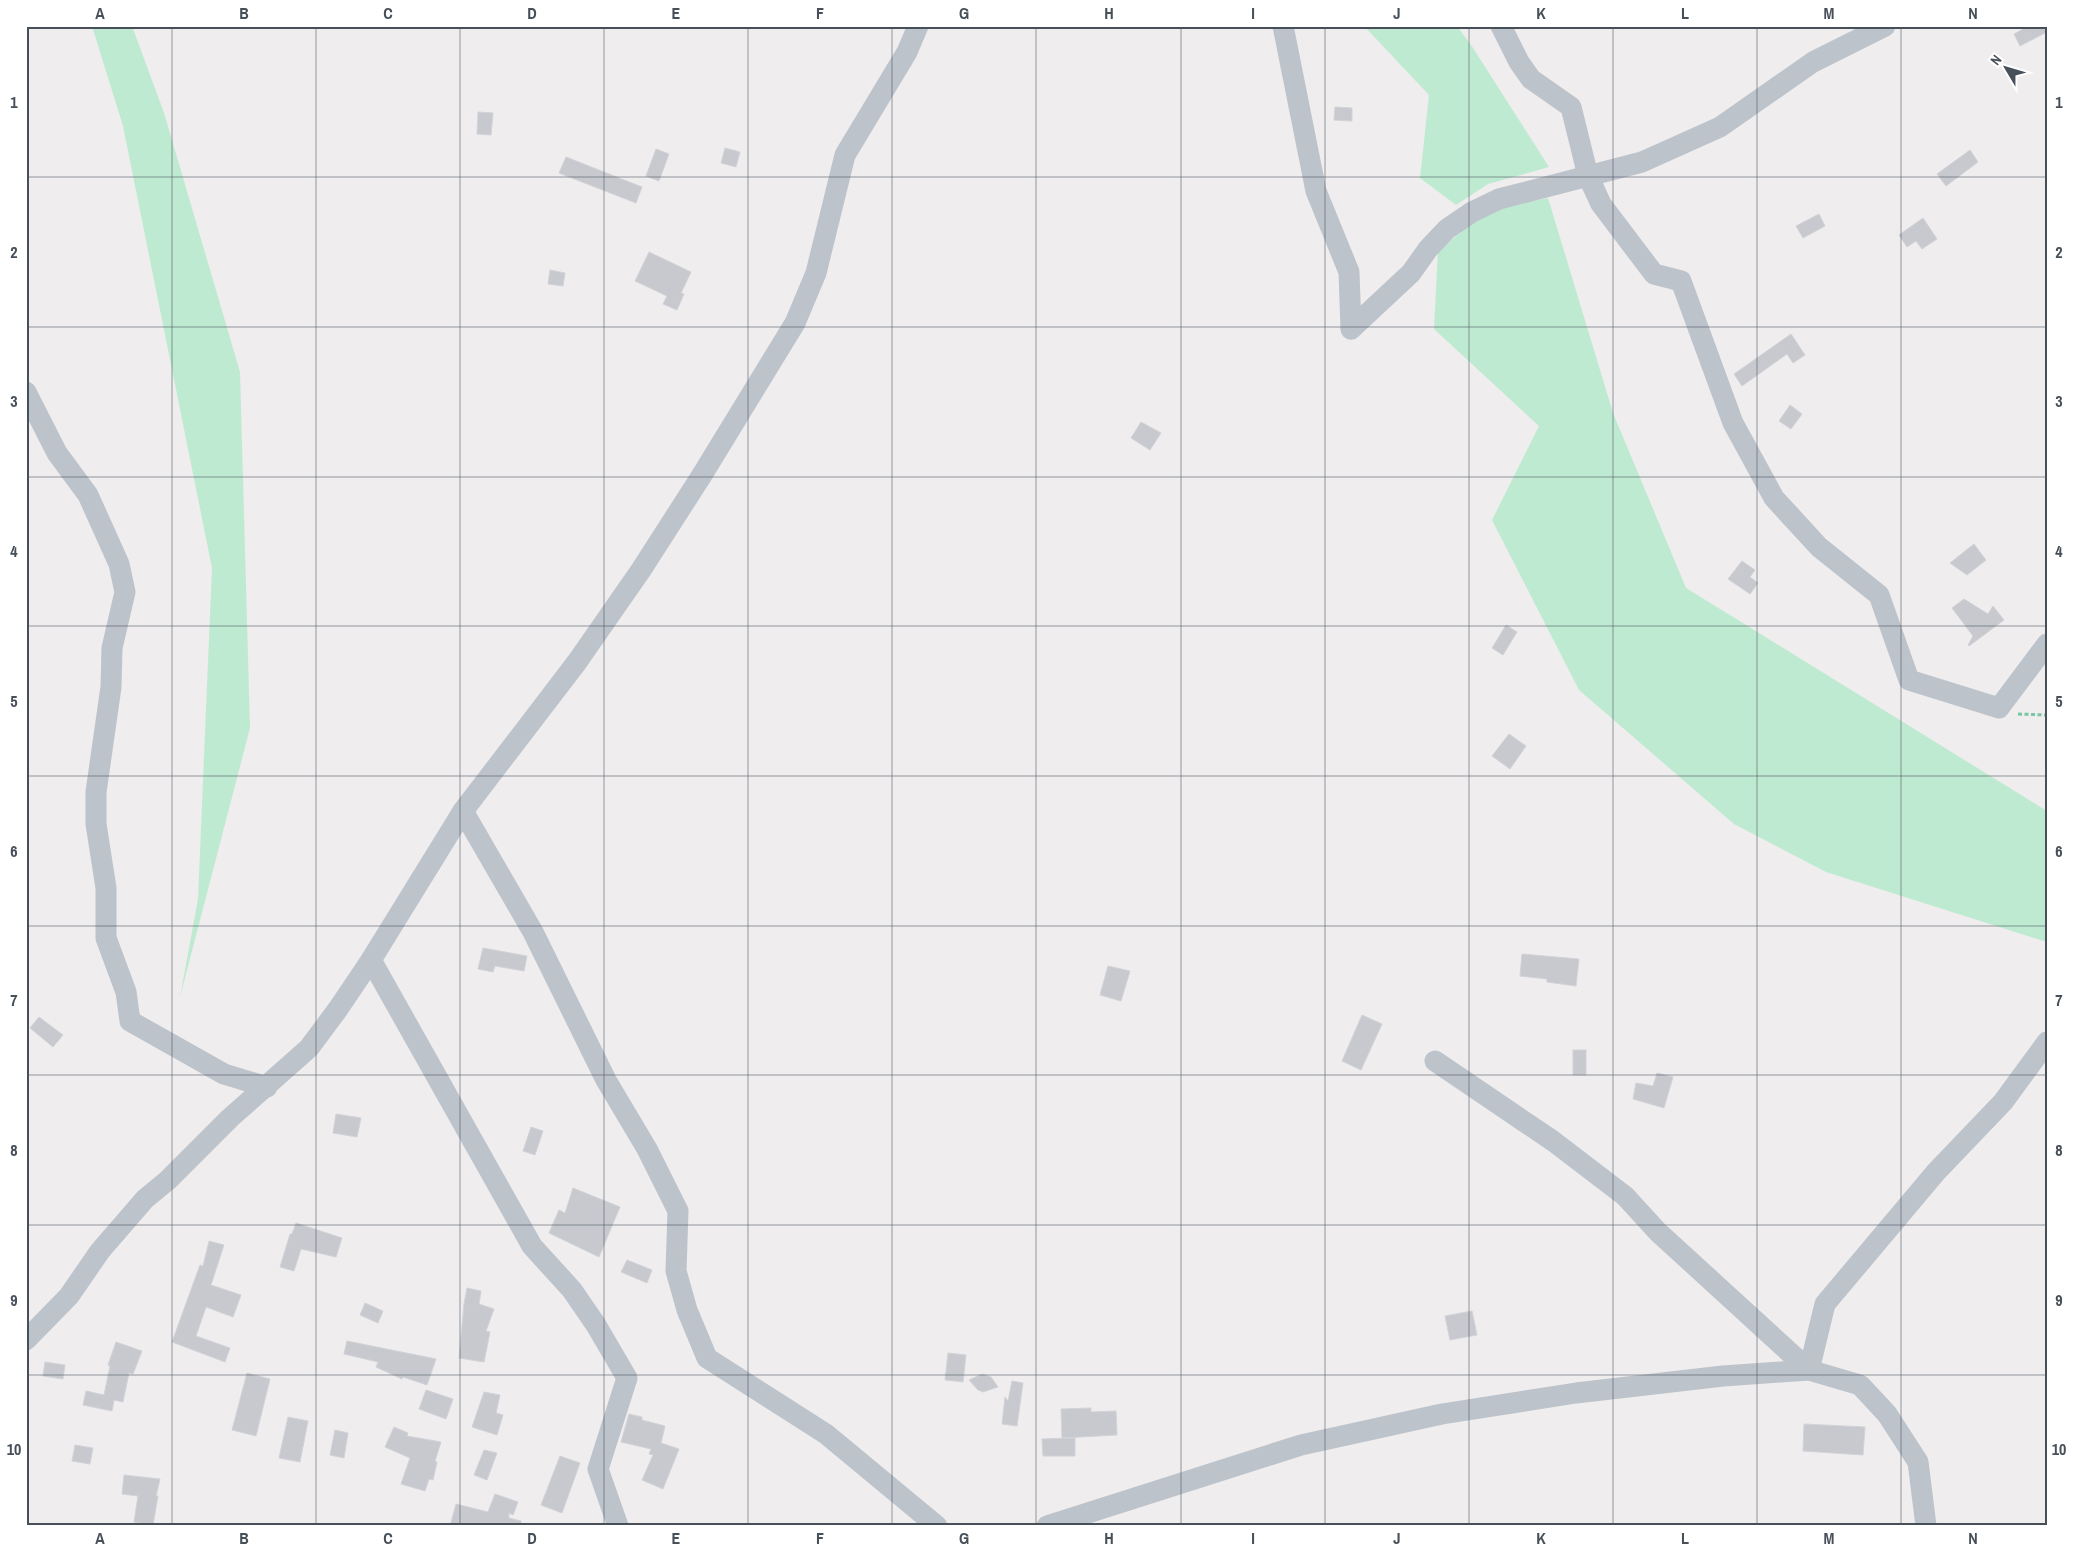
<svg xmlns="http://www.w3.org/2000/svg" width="2073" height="1552" font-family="'Archivo Narrow',sans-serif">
	<rect width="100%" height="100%" fill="#efeded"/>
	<g fill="#beead1">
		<polygon points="92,26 132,26 164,113 240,372 250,728 180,997 198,899 212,568 123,126"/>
		<polygon points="1364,26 1457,26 1473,48 1549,167 1488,184 1456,205 1420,178 1429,95"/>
		<polygon points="1548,198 1613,413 1686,588 2047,811 2047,942 1826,872 1734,824 1579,690 1492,520 1539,426 1434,329 1438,251 1489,209"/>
	</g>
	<g fill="#c7c9cf" stroke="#d1d3d8">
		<polygon points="2029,26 2047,26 2047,32 2020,46 2014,34"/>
		<polygon points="1335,107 1352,108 1352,121 1334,120"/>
		<polygon points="478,112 493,113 491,135 477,134"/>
		<polygon points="725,148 740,152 736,167 721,163"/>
		<polygon points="656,149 669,154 659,181 646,176"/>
		<polygon points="1970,150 1978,162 1946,186 1937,174"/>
		<polygon points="566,157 642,187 636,203 559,173"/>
		<polygon points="1819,214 1825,226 1803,238 1796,226"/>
		<polygon points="1923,218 1937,239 1922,249 1916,241 1907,247 1899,235"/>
		<polygon points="649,252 691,272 681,293 684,294 677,310 663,304 667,296 635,281"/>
		<polygon points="550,270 565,273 563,286 548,284"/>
		<polygon points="1791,334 1805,355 1793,363 1787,354 1742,386 1734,374"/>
		<polygon points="1790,405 1802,414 1791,429 1779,421"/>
		<polygon points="1141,422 1161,433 1150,450 1131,438"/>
		<polygon points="1974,544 1986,560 1967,575 1950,563"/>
		<polygon points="1742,561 1755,570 1750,577 1758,583 1750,594 1728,579"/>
		<polygon points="1964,599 1988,614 1993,606 2004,620 1969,646 1968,645 1973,636 1952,608"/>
		<polygon points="1506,625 1517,632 1503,655 1492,648"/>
		<polygon points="1509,734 1526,746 1510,769 1492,756"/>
		<polygon points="483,948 527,956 524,971 495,966 493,972 478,969"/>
		<polygon points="1522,954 1579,959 1576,986 1547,982 1547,979 1520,976"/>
		<polygon points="1108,966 1130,971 1121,1001 1100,995"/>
		<polygon points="1362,1015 1382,1024 1361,1070 1342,1061"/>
		<polygon points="39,1017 63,1035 53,1047 30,1028"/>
		<rect x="1573" y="1050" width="13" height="25"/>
		<polygon points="1657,1073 1673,1077 1664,1108 1633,1099 1636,1083 1653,1086"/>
		<polygon points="336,1114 361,1118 357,1137 333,1133"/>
		<polygon points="531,1127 543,1131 535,1155 523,1151"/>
		<polygon points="573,1188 620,1207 599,1257 549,1233 559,1210 565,1213"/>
		<polygon points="296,1223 342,1238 336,1257 301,1249 294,1271 280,1267 290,1234 292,1234"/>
		<polygon points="209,1241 224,1245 211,1285 241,1295 233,1317 206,1307 196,1336 230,1348 225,1362 172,1342 200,1265 203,1266"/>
		<polygon points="627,1260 652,1270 647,1283 621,1272"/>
		<polygon points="467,1288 481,1291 479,1304 494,1309 486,1331 490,1332 484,1362 459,1358 464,1304"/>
		<polygon points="365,1303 383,1311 378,1323 360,1315"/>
		<polygon points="1472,1311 1477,1335 1450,1340 1445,1316"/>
		<polygon points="347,1341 436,1359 427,1385 403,1377 402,1379 376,1367 378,1362 344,1354"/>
		<polygon points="116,1342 142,1351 133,1374 129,1373 123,1402 114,1400 112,1411 83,1405 86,1391 104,1395 110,1366 108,1365"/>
		<polygon points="948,1353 966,1355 963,1382 945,1380"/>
		<polygon points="45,1362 65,1365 63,1379 43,1376"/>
		<polygon points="247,1373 270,1379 256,1436 232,1430"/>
		<polygon points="982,1374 991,1377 998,1387 983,1392 978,1390 969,1380"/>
		<polygon points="1012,1381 1023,1383 1017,1426 1002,1424 1005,1397 1008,1401"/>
		<polygon points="426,1390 453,1399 446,1419 419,1409"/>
		<polygon points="484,1392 500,1395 496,1413 503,1415 497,1435 472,1427"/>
		<polygon points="1091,1408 1091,1412 1116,1411 1117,1435 1062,1438 1061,1409"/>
		<polygon points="629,1414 642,1417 642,1420 665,1426 661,1443 679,1449 663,1489 642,1480 653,1455 649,1454 651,1449 621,1442"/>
		<polygon points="288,1417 308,1421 300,1462 279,1458"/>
		<polygon points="1804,1424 1865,1427 1863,1455 1803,1451"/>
		<polygon points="394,1427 408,1433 407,1436 441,1442 435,1461 437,1462 433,1480 429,1479 425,1491 401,1484 410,1458 385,1447"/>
		<polygon points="335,1430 348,1433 344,1458 330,1455"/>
		<polygon points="1075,1438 1075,1456 1043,1456 1042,1439"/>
		<polygon points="75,1445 93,1448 90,1464 72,1461"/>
		<polygon points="484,1450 497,1453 487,1480 474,1475"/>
		<polygon points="560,1456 580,1463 562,1513 541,1505"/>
		<polygon points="124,1475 160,1479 156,1496 158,1496 153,1525 134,1522 138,1496 122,1494"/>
		<polygon points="495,1494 518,1502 513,1515 509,1513 509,1518 521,1521 521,1526 450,1526 456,1504 488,1512"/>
	</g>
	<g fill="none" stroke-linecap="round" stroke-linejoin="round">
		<polyline stroke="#79c5a4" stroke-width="3" stroke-dasharray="4 2.5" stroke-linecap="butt" points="2018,714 2047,715"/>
		<g stroke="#bcc3cb" stroke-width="21">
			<polyline points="1283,26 1316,191 1349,272 1351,329"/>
			<polyline points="1501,26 1519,62 1531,79 1571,107 1588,176 1601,204 1654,274 1681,281 1733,423 1774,498 1819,547 1879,595 1909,680 1999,708 2047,644"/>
			<polyline points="1351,329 1411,273 1428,249 1447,229 1472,212 1499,199 1642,162 1720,127 1813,62 1885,26"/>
			<polyline points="26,392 57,453 88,495 119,564 125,592 112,648 111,687 96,792 96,824 106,888 106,938 126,992 130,1021 224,1074 267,1087"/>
			<polyline points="463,811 533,932 606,1080 647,1149 678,1211 676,1271 687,1310 707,1358 826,1434 937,1526"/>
			<polyline points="371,960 532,1246 572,1290 596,1325 627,1378 598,1469 618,1526"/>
			<polyline points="1435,1061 1553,1141 1625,1196 1658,1232 1809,1370 1825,1304 1936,1172 2003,1102 2047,1042"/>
			<polyline points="26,1340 69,1296 100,1251 145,1199 168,1180 230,1118 309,1048 338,1009 371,960 463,811 577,662 641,570 702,475 795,323 816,273 845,155 907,52 918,26"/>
			<polyline points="1047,1526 1301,1445 1442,1414 1576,1393 1723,1376 1809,1370 1860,1385 1887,1414 1918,1462 1926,1526"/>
		</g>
	</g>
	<path fill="none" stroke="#474f58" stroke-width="1" stroke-opacity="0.55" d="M172,26V1526M316,26V1526M460,26V1526M604,26V1526M748,26V1526M892,26V1526M1036,26V1526M1181,26V1526M1325,26V1526M1469,26V1526M1613,26V1526M1757,26V1526M1901,26V1526M26,177H2047M26,327H2047M26,477H2047M26,626H2047M26,776H2047M26,926H2047M26,1075H2047M26,1225H2047M26,1375H2047"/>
	<rect width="2073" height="1552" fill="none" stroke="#ffffff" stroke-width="55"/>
	<g transform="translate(2006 68) rotate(308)" stroke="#ffffff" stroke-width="4" paint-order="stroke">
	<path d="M0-4L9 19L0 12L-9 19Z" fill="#474f58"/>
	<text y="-8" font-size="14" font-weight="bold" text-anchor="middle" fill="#474f58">N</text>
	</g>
	<rect x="28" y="28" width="2018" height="1496" fill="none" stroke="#474f58" stroke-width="2"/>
	<g font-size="16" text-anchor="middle" font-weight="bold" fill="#474f58">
		<text x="100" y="19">A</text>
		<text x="244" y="19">B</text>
		<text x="388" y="19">C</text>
		<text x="532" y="19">D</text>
		<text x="676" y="19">E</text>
		<text x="820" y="19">F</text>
		<text x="964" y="19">G</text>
		<text x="1109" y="19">H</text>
		<text x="1253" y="19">I</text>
		<text x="1397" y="19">J</text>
		<text x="1541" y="19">K</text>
		<text x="1685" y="19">L</text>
		<text x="1829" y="19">M</text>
		<text x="1973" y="19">N</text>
		<text x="14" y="108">1</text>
		<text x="2059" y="108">1</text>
		<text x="14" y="258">2</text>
		<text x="2059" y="258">2</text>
		<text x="14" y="407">3</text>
		<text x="2059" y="407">3</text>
		<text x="14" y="557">4</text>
		<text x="2059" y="557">4</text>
		<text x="14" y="707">5</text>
		<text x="2059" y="707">5</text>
		<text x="14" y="857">6</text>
		<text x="2059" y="857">6</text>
		<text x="14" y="1006">7</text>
		<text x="2059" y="1006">7</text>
		<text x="14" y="1156">8</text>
		<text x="2059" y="1156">8</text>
		<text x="14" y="1306">9</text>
		<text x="2059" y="1306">9</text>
		<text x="14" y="1455">10</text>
		<text x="2059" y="1455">10</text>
		<text x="100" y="1544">A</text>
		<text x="244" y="1544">B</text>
		<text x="388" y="1544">C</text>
		<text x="532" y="1544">D</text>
		<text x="676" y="1544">E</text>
		<text x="820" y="1544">F</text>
		<text x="964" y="1544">G</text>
		<text x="1109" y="1544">H</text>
		<text x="1253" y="1544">I</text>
		<text x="1397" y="1544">J</text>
		<text x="1541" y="1544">K</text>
		<text x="1685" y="1544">L</text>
		<text x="1829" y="1544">M</text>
		<text x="1973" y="1544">N</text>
	</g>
</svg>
